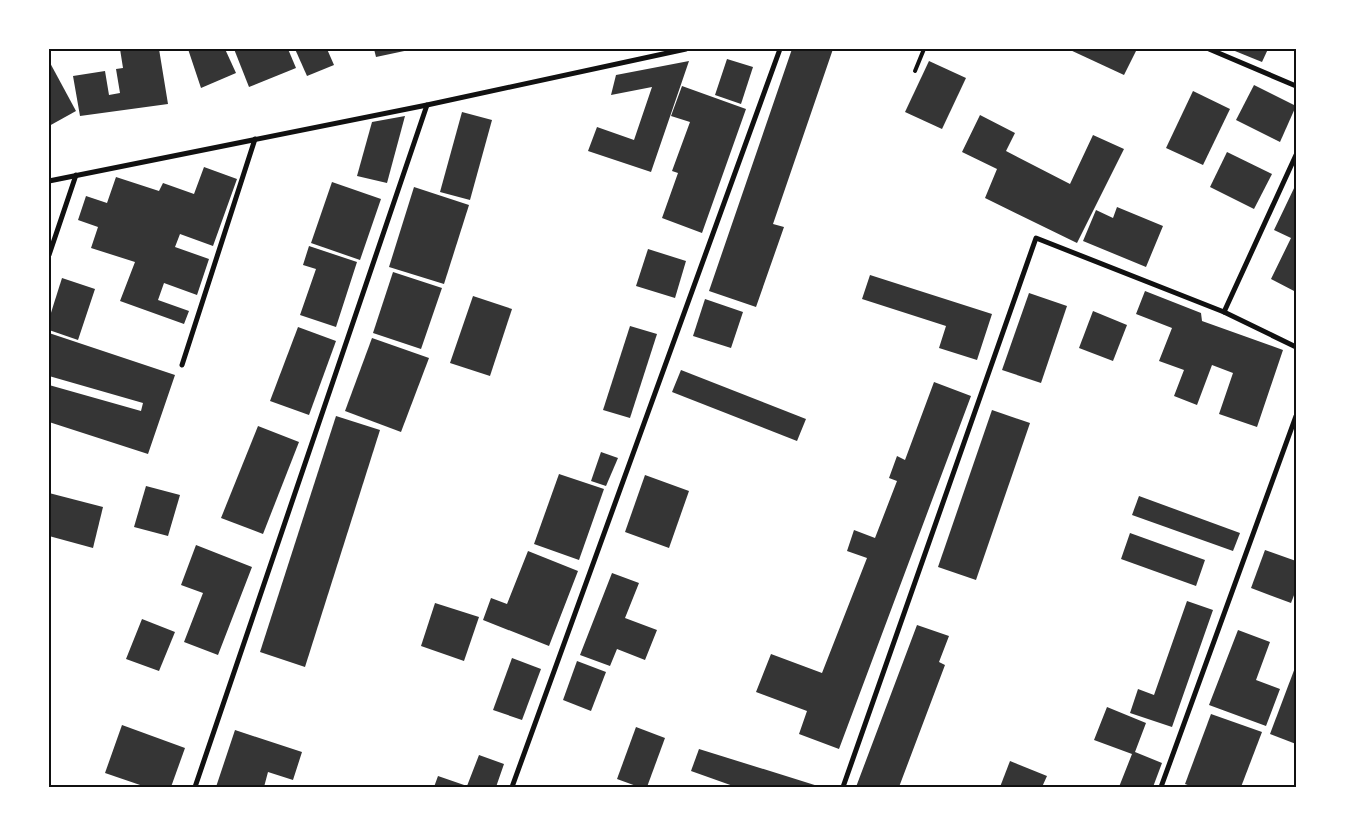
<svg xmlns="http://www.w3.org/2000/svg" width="1345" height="836" font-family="'Nunito Sans',sans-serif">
	<rect width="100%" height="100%" fill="#fff"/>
	<g fill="#353535">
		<polygon points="120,49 159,49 168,104 80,116 73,76 105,71 109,95 120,93 116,69 123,68"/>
		<polygon points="188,49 225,49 236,73 201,88"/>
		<polygon points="234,49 288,49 296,68 249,87"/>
		<polygon points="295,49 327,49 334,65 307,76"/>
		<polygon points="374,49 409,49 409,50 376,57"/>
		<polygon points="792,49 833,49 773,224 784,227 756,307 709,291"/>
		<polygon points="1068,49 1137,49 1124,75"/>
		<polygon points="1230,49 1268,49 1262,62"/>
		<polygon points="727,59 753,67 741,104 715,95"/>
		<polygon points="49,61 76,111 49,126"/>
		<polygon points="689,61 651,172 588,151 597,127 634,140 652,87 611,95 616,75"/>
		<polygon points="929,61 966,78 942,129 905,112"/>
		<polygon points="1254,85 1296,106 1280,142 1236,120"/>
		<polygon points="682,86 746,109 702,233 662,218 678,173 672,171 690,122 671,116"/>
		<polygon points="1193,91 1230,109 1203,165 1166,148"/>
		<polygon points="462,112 492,120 470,200 440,192"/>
		<polygon points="980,115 1015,133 1006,151 1070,184 1093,135 1124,149 1077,243 985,198 997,169 962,152"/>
		<polygon points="405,116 387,183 357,176 372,122"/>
		<polygon points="1227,152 1272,174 1254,209 1210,187"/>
		<polygon points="204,167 237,179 213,246 180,234 175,247 209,259 197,295 164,283 158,300 189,311 184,324 120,301 135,262 91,248 98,227 78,220 86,196 107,203 116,177 159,191 163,183 194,194"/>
		<polygon points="332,182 381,199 360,260 311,243"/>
		<polygon points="1296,184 1296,292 1271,279 1291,238 1274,230"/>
		<polygon points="414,187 469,205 444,284 389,267"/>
		<polygon points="1117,207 1163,226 1146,267 1083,241 1096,210 1113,218"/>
		<polygon points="309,246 357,262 336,327 300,315 316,269 303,265"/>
		<polygon points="648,249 686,261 675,298 636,286"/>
		<polygon points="393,272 442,288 421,349 373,333"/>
		<polygon points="870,275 992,314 977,360 939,348 946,326 862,299"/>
		<polygon points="62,278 95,289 78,340 49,330 49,319"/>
		<polygon points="1145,291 1201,313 1202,321 1283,350 1257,427 1219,414 1233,373 1212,365 1197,405 1174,396 1184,370 1159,361 1172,328 1136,314"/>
		<polygon points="1029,293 1067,306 1041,383 1002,370"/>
		<polygon points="473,296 512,309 490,376 450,363"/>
		<polygon points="705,299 743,312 731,348 693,336"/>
		<polygon points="1093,311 1127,325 1113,361 1079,348"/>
		<polygon points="630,326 657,334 630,418 603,410"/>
		<polygon points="298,327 336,341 309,415 270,401"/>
		<polygon points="49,333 175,375 148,454 49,422 49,385 141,411 143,403 49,376"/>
		<polygon points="372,338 429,358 401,432 345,411"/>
		<polygon points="681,370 806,419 797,441 672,392"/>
		<polygon points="934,382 971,396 839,749 799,734 807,711 756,692 771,654 822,673 867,558 847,551 854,530 875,538 897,481 889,478 897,456 905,460"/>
		<polygon points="992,410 1030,423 976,580 938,567"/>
		<polygon points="336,416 380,430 305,667 260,652"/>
		<polygon points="258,426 299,442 263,534 221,518"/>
		<polygon points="601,452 618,458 606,486 591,481"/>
		<polygon points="559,474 604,489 579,560 534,544"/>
		<polygon points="645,475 689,491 669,548 625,532"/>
		<polygon points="146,486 180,495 168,536 134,527"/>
		<polygon points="49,493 103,507 93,548 49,536"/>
		<polygon points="1139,496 1240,533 1233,551 1132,515"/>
		<polygon points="1130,533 1205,560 1196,586 1121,559"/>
		<polygon points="196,545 252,567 218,655 184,642 203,593 181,585"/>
		<polygon points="1265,550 1296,561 1296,590 1291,603 1251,588"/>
		<polygon points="528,551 578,571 549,646 483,620 491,598 507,604"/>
		<polygon points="612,573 639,583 625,618 657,630 645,660 617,649 610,666 580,655"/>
		<polygon points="1187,601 1213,610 1172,727 1130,713 1138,689 1154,695"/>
		<polygon points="435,603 479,617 464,661 421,646"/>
		<polygon points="142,619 175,632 159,671 126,659"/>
		<polygon points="917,625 949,636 939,662 945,665 899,787 856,787"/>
		<polygon points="1238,630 1270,642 1256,680 1280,689 1266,726 1209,705"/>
		<polygon points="512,658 541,669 522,720 493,710"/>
		<polygon points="577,661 606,672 591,711 563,700"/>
		<polygon points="1296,665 1296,744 1270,734"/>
		<polygon points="1107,707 1146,723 1135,752 1162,763 1153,787 1119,787 1132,754 1094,740"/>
		<polygon points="1211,714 1262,732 1241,787 1193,787 1185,784"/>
		<polygon points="122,725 185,748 171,787 146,787 105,773"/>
		<polygon points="636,727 665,738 647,787 639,787 617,779"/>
		<polygon points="235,730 302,752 293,780 268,772 264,787 216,787"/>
		<polygon points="699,749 821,787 736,787 691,771"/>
		<polygon points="479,755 504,764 496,787 434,787 438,776 467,786"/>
		<polygon points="1010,761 1047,776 1042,787 1000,787"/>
	</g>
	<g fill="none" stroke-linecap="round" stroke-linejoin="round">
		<polyline stroke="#111" stroke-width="4" points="915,71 924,49"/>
		<g stroke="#111" stroke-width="5">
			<polyline points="1209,49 1296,86"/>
			<polyline points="49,181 427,105 686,49"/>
			<polyline points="49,255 76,175"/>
			<polyline points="1224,312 1296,155"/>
			<polyline points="182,365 255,139"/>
			<polyline points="195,787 427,105"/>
			<polyline points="512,787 780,49"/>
			<polyline points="843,787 1036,238 1224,312 1296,347"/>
			<polyline points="1161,787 1296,416"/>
		</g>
	</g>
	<rect width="1345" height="836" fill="none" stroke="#ffffff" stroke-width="100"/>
	<rect x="50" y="50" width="1245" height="736" fill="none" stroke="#111" stroke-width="2"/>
</svg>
